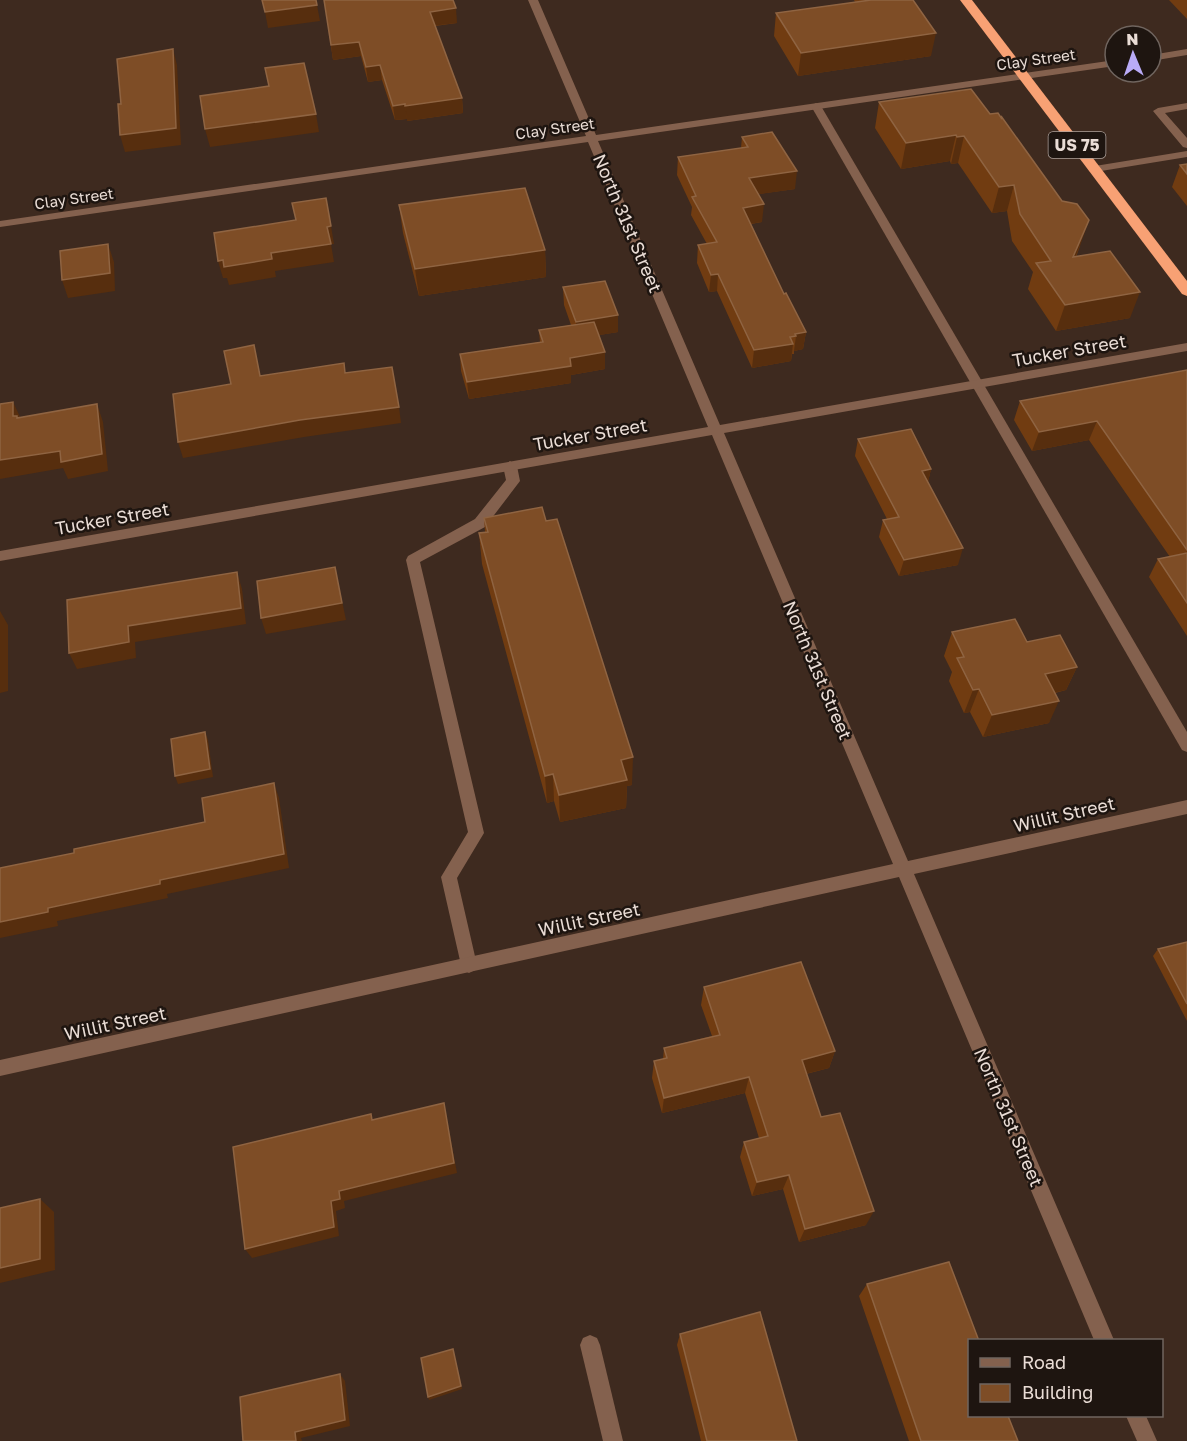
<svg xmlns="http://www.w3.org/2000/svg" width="1187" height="1441" font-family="'Golos Text',sans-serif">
	<rect width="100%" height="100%" fill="#3e2a1f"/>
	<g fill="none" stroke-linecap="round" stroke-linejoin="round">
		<g fill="#84614e" fill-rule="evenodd">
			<polygon points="816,103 821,106 1187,732 1187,752 1182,750 811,106"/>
			<polygon points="1187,103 1187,109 1165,113 1187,138 1187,148 1183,147 1153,111 1158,108"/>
			<polygon points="1187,151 1187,157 1095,172 1090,169 1095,166"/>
			<polygon points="510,461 517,466 520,481 485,527 420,562 484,833 457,878 477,965 475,970 469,973 463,970 461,965 441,877 468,832 406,560 408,556 475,519 506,480 503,466"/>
			<polygon points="590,1335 597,1338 600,1345 623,1441 603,1441 580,1345 583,1338"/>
		</g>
		<g fill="#84614e" fill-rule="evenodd">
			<polygon points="528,0 538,0 596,135 1115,60 1115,66 598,141 720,425 1187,343 1187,351 724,433 908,861 1187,800 1187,814 914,874 1114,1340 1094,1340 899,877 0,1076 0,1060 893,864 712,435 0,561 0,551 708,427 588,142 0,227 0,221 586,136"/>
			<polygon points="1187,49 1187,55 1151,61 1151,55"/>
			<polygon points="1126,1416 1146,1416 1157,1441 1137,1441"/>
		</g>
		<polygon fill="#f8a174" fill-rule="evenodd" points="960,0 972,0 1187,281 1187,296 1182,294"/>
	</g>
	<g fill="#713c11">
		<polygon points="324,0 457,23 435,26 462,98 463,113 407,121 407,119 395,120 382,80 368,82 361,56 333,60"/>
		<polygon points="854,0 913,0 931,56 798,76 774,36 776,13 855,2"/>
		<polygon points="1169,0 1187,0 1187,19"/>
		<polygon points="879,102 990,114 1001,118 1001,116 1080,246 1076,257 1130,318 1056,331 1028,289 1033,272 1012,241 1007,211 992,213 958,163 951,164 950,161 901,169 875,128"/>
		<polygon points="742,137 795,189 758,194 762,222 751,224 784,294 806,332 803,349 794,351 794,354 792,354 791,361 752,368 717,291 709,292 697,263 698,245 707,244 691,215 692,207 677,175 678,157 741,148"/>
		<polygon points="1187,164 1187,206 1172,187 1180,165"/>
		<polygon points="399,205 545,250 546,277 419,296 403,233"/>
		<polygon points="563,287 618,315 618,332 599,335 605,369 571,375 571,383 469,399 461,371 460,354 540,342 539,330 571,325 564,305"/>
		<polygon points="1187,370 1187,636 1149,577 1158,559 1170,557 1089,440 1032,451 1014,420 1020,401"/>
		<polygon points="858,439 931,469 928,482 958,565 899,576 879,537 883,520 887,519 855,456"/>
		<polygon points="484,518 546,521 632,785 627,786 626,808 560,822 554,801 547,803 482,564 479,533 485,532"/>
		<polygon points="952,632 1027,642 1077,667 1066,690 1055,693 1049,723 983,737 970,712 964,713 949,681 952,672 944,656"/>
		<polygon points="1187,942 1187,1021 1153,956 1158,949"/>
		<polygon points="704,987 835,1051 829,1068 806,1074 821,1117 866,1225 799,1242 783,1189 752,1196 740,1157 744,1142 759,1138 745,1093 662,1113 652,1078 654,1061 663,1059 664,1048 712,1036 701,1005"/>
		<polygon points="867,1284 1018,1441 909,1441 859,1296"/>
		<polygon points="680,1334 797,1441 701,1441 677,1345"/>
	</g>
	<g fill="#572e0e">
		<polygon points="317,5 320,21 268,28 265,12"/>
		<polygon points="456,8 457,23 431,26 430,12"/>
		<polygon points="936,33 931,56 798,76 801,53"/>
		<polygon points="359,42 361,56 333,60 331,45"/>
		<polygon points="173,49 177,65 181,145 125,152 120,135"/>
		<polygon points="380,65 382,80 368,82 366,67"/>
		<polygon points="462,98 463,113 407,121 405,106"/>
		<polygon points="405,104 407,119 395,120 393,106"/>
		<polygon points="316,114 319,132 210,147 205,129"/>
		<polygon points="956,135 950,161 901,169 906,143"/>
		<polygon points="964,136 958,163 951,164 957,137"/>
		<polygon points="797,171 795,189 747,196 749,178"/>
		<polygon points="1014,185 1007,211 992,213 999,187"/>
		<polygon points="764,204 762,222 742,225 743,208"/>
		<polygon points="1089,220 1080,246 1064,283 1073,257"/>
		<polygon points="331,226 334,244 331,244 334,262 275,271 276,277 229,285 227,278 223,278 218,261 271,253 327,227"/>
		<polygon points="108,244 114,262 115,291 68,298 62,280"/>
		<polygon points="545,250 546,277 419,296 415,269"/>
		<polygon points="718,274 717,291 709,292 711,275"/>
		<polygon points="1140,292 1130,318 1056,331 1065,305"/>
		<polygon points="618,315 618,332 576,339 576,322"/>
		<polygon points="806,332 803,349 794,351 796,336 795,334"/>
		<polygon points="793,344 791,361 752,368 754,350"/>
		<polygon points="605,352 605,369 571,375 571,383 469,399 467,382 570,358"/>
		<polygon points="13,402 21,419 13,416"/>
		<polygon points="97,404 103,422 108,471 68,479 63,468 0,479 0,460"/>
		<polygon points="399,407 401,423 304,437 183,458 178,442 300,420"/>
		<polygon points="1097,421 1089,440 1032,451 1039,432"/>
		<polygon points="931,469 927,486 922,471"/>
		<polygon points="963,548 958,565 899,576 904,560"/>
		<polygon points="335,567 346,620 266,634 261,618"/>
		<polygon points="237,572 242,589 246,624 135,642 136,658 77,669 69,653 128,626"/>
		<polygon points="0,611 8,625 8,691 0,693"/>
		<polygon points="1077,667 1066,690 1035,697 1045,674"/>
		<polygon points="979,689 970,712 964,713 973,690"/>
		<polygon points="1059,701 1049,723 983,737 992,715"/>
		<polygon points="205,732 208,740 213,777 178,784 175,776"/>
		<polygon points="633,757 632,785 627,786 626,808 560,822 559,795 621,760"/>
		<polygon points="553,774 554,801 547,803 545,776"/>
		<polygon points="274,783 279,798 289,868 167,894 168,898 57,921 58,926 0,938 0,922 48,908 160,880"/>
		<polygon points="835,1051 829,1068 797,1076 802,1060"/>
		<polygon points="749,1077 745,1093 662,1113 664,1098"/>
		<polygon points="444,1103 457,1173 344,1201 345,1208 336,1211 339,1236 252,1258 245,1249 331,1201 339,1191"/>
		<polygon points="789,1175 783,1189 752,1196 757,1182"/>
		<polygon points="40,1199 54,1212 55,1270 0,1283 0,1268"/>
		<polygon points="874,1211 866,1225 799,1242 805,1229"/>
		<polygon points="453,1349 462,1389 429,1400 428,1397"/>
		<polygon points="340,1374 345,1381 350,1426 301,1438 302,1441 296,1441 295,1432"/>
	</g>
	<g fill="#7e4d26" stroke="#8f6442" stroke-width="1.5">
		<polygon points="262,0 316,0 317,5 265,12"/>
		<polygon points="324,0 453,0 456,8 430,12 462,98 405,106 405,104 393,106 380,65 366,67 359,42 331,45"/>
		<polygon points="871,0 913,0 936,33 801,53 776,13"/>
		<polygon points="173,49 176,128 120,135 118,104 121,104 117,59"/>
		<polygon points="304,63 316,114 205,129 200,96 269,86 265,68"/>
		<polygon points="971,89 990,114 998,113 1002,119 1001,116 1062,201 1077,204 1089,220 1073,257 1110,251 1140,292 1065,305 1036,263 1051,261 1020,214 1014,185 999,187 964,136 957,137 956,135 906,143 879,102"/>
		<polygon points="772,132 797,171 749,178 764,204 743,208 784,294 786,293 806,332 795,334 796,336 790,337 793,344 754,350 718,274 711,275 698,245 717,242 692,197 696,196 678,157 748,147 742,137"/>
		<polygon points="1187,164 1187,174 1180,165"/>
		<polygon points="525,188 545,250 415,269 399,205"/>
		<polygon points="326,198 331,226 327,227 331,244 271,253 272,259 224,267 223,260 218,261 214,233 296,220 292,203"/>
		<polygon points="108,244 110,273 62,280 60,251"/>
		<polygon points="605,281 618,315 576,322 563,287"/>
		<polygon points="594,322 605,352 570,358 571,366 467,382 460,354 543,342 539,330"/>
		<polygon points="254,345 260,376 344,363 345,373 392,367 399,407 300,420 178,442 173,394 231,384 224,351"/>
		<polygon points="1187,370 1187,550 1097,421 1039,432 1020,401"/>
		<polygon points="13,402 13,416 17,416 17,418 97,404 102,454 61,462 60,451 0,460 0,404"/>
		<polygon points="911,429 931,469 922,471 963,548 904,560 883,520 899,517 858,439"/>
		<polygon points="542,507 546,521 557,519 633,757 621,760 627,780 559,795 553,774 545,776 479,533 488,532 484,518"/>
		<polygon points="1187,553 1187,603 1158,559"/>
		<polygon points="335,567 342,603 261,618 257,581"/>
		<polygon points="237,572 241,608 128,626 129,642 69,653 67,600"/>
		<polygon points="1015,619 1027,642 1060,635 1077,667 1045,674 1059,701 992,715 979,689 973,690 957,658 964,657 952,632"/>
		<polygon points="205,732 210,769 175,776 171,739"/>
		<polygon points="274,783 284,854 160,880 160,884 48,908 48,912 0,922 0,868 74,853 74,849 205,822 202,798"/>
		<polygon points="1187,942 1187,1004 1158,949"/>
		<polygon points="801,962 835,1051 802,1060 821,1117 840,1113 874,1211 805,1229 789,1175 757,1182 744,1142 768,1136 749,1077 664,1098 654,1061 667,1058 664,1048 720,1035 704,987"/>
		<polygon points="444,1103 454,1163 339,1191 340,1199 331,1201 334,1227 245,1249 233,1147 371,1114 372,1120"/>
		<polygon points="40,1199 40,1259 0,1268 0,1208"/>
		<polygon points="949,1262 979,1341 969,1341 969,1416 1008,1416 1018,1441 921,1441 867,1284"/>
		<polygon points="760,1312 797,1441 707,1441 680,1334"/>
		<polygon points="453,1349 461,1386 428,1397 421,1358"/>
		<polygon points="340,1374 345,1420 295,1432 296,1441 243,1441 240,1397"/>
	</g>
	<g text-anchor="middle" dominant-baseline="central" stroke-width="5" stroke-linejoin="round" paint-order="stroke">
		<g font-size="15" fill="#eaddd6" stroke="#1e1510">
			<text transform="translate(1036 59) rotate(-8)">Clay Street</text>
			<text transform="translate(555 128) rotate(-8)">Clay Street</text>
			<text transform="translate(74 198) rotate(-8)">Clay Street</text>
		</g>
		<rect fill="#1e1510" stroke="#ada19b" stroke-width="1.5" x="1048.5" y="132" width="57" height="26" rx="4.5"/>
		<g font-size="16" font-weight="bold" fill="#eaddd6">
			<text x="1077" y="145">US 75</text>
		</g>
		<g font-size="18" fill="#eaddd6" stroke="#1e1510">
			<text transform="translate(628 223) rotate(67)">North 31st Street</text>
			<text transform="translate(1069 350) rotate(-10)">Tucker Street</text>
			<text transform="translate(590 434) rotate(-10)">Tucker Street</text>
			<text transform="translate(112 518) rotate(-10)">Tucker Street</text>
			<text transform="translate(818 670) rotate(67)">North 31st Street</text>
			<text transform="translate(1064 814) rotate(-13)">Willit Street</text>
			<text transform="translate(589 919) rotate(-12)">Willit Street</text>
			<text transform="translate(115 1023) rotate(-12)">Willit Street</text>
			<text transform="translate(1009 1117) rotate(67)">North 31st Street</text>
		</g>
	</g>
	<rect x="968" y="1339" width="195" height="78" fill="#1e1510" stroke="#70655f" stroke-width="1.5"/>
	<rect x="980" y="1358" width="30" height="9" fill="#84614e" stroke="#70655f" stroke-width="1.5"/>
	<text x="1022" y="1369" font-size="18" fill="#eaddd6">Road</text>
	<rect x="980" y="1384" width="30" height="18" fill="#7e4d26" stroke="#70655f" stroke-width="1.5"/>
	<text x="1022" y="1399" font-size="18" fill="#eaddd6">Building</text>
	<g transform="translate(1133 54) rotate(358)"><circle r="28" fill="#1e1510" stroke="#70655f" stroke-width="1.5"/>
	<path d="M0-4.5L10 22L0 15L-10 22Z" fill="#b9abf7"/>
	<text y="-9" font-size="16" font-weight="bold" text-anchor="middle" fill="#eaddd6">N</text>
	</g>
</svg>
